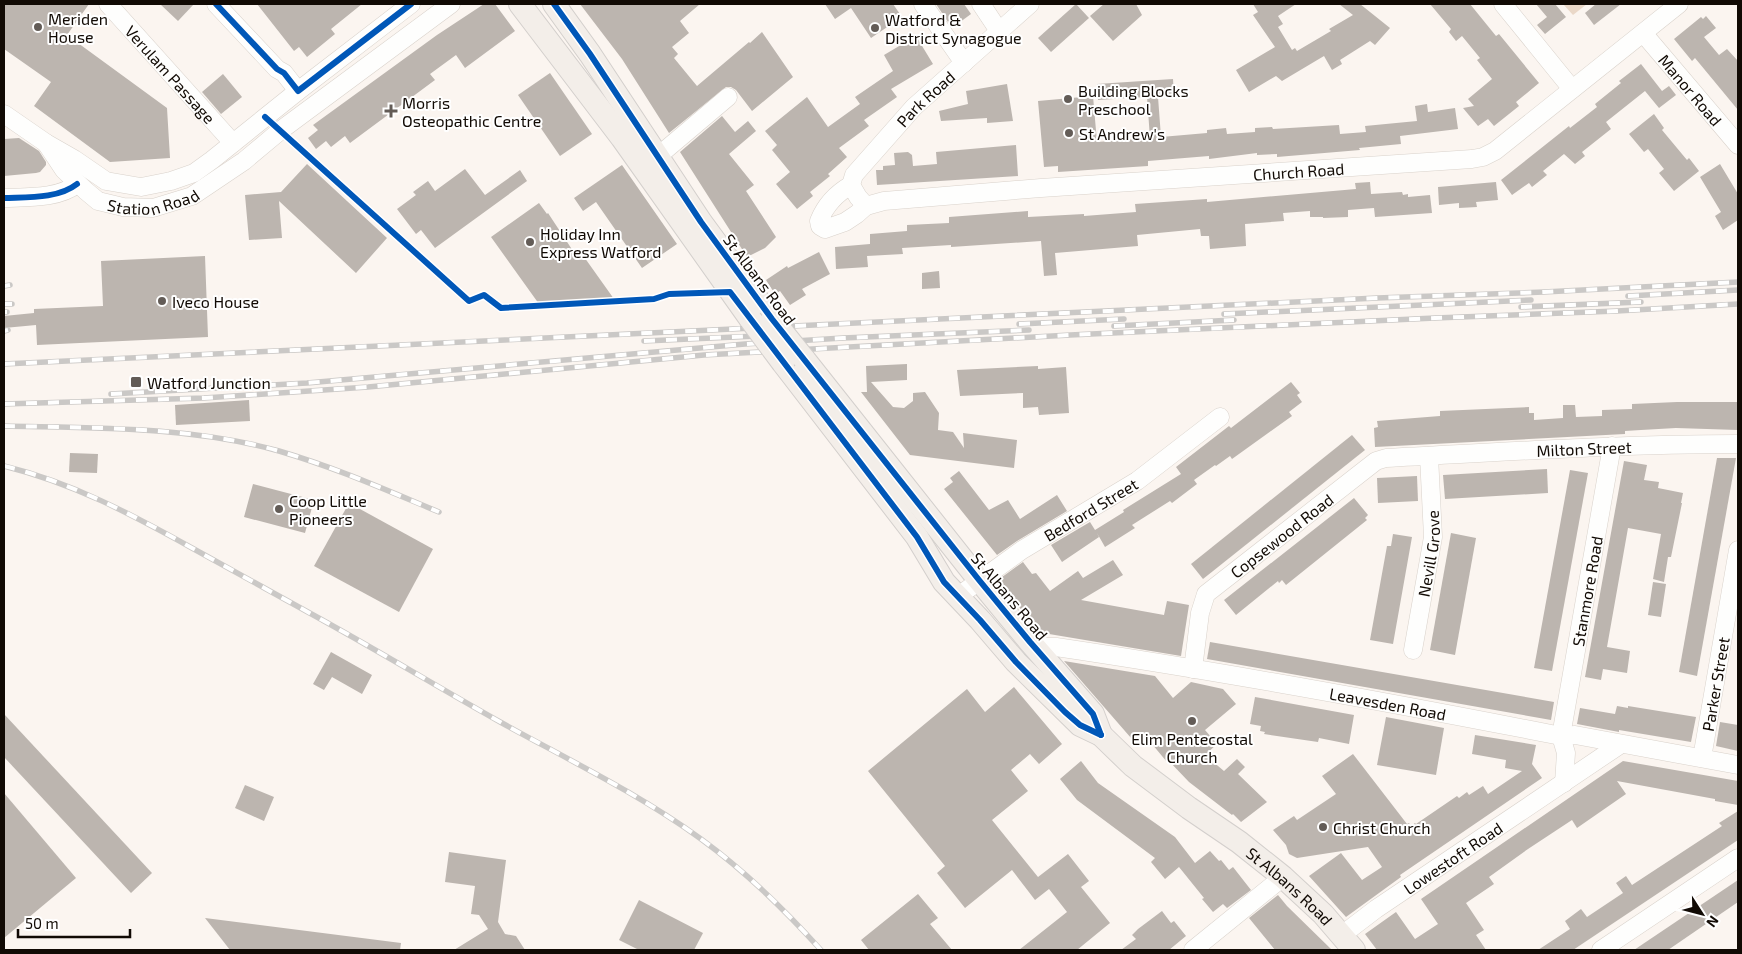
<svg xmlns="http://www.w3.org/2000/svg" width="1742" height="954" font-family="'Exo 2',sans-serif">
	<rect width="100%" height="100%" fill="#fbf5f0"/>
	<polygon fill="#ead8c8" points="1563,4 1587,4 1573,15"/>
	<g fill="#bcb5af">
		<polygon points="4,4 89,4 67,35 167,108 170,158 110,162 34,106 51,82 4,49"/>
		<polygon points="160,4 194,4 178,21"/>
		<polygon points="257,4 362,4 331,29 335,34 307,57 299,47 294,51"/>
		<polygon points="484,4 495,4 515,31 465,68 456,55 430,74 435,80 350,143 345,136 331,147 326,141 316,149 308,138 318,130 313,125 437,35"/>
		<polygon points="580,4 700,4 680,21 689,33 672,47 678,54 674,58 697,86 749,42 750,43 762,32 793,77 752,111 736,90 731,87 726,87 669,133 622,59"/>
		<polygon points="825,4 893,4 902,17 871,38 851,8 835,19"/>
		<polygon points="936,4 964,4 971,14 952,28"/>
		<polygon points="1076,4 1089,18 1051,52 1038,38"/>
		<polygon points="1104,4 1136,4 1142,15 1113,41 1090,16"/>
		<polygon points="1253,4 1296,4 1278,16 1283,24 1278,27 1292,50 1295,48 1297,51 1331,31 1329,29 1353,15 1339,4 1360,4 1390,28 1375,45 1370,41 1340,60 1342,64 1332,70 1324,56 1282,81 1276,76 1249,92 1236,70 1275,47 1253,15 1258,12"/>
		<polygon points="1430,4 1470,4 1496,36 1499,34 1539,83 1516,102 1519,106 1494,126 1488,119 1478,126 1463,108 1474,106 1468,99 1492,79 1477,60 1480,58 1462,36 1456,41 1449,32 1451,29"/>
		<polygon points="1536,4 1555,4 1566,17 1545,34 1537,25 1547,17"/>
		<polygon points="1596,4 1621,4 1594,25 1585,13"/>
		<polygon points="1706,16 1716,28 1704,37 1719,55 1727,49 1738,61 1738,110 1695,58 1692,61 1674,39 1701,17 1703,19"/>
		<polygon points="916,36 933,64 891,89 897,97 864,120 869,126 839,148 847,157 828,174 830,176 810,192 813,196 797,209 776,184 790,172 772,150 777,145 765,131 807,97 828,127 860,104 855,97 893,71 884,55"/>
		<polygon points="1641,64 1662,91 1669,86 1676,95 1659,108 1645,91 1606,122 1611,129 1582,152 1585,156 1575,164 1564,154 1543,171 1547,175 1532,187 1529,183 1512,195 1501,180 1569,126 1570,128 1597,107 1595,104 1621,83 1619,81"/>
		<polygon points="550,73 592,134 560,156 518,95"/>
		<polygon points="223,74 242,97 221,114 202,92"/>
		<polygon points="1173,79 1174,96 1158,97 1161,137 1207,133 1207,130 1226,128 1227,134 1255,132 1255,128 1272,127 1273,129 1339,125 1340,134 1366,132 1365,126 1417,121 1415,106 1427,104 1428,112 1455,108 1458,129 1400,136 1401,144 1359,148 1360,150 1277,157 1277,154 1257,155 1257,153 1209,159 1209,156 1148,161 1148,166 1058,172 1058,166 1044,167 1038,101 1093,96 1097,142 1150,138 1147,97 1098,100 1097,84"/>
		<polygon points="1007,84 1013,121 987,123 987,118 941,121 939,111 968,104 966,91"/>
		<polygon points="1654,114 1664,128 1662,130 1687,160 1689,158 1699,171 1674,191 1659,173 1664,169 1648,149 1644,152 1629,134"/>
		<polygon points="722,116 735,132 748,121 756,131 729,154 754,185 746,191 776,237 765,248 747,257 680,152"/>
		<polygon points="19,138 39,151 46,162 46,165 40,172 36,173 4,176 4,139"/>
		<polygon points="1016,145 1018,176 877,185 876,170 883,170 883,166 895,165 894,153 908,152 912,155 913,166 937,164 936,152"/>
		<polygon points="307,164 387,238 356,273 279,201 282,238 249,240 245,195 281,192"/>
		<polygon points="1720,164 1738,194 1738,220 1723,230 1715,216 1721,212 1700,177"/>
		<polygon points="622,165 677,244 642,268 596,202 583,211 574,198"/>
		<polygon points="465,169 485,195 520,170 527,181 435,248 421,230 416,234 397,209 416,195 413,192 428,181 435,191"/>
		<polygon points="1370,182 1371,194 1402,192 1403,195 1408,194 1408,197 1430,195 1432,213 1375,217 1374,208 1348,210 1348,217 1323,218 1323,217 1310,217 1310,211 1283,213 1284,221 1245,224 1246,246 1210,249 1209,236 1201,236 1200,229 1137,235 1138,246 1055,253 1057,275 1044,276 1041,241 951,247 951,245 902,248 903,254 867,256 868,267 836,269 835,247 870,244 870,234 907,231 907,225 949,223 949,217 1028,211 1028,217 1084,214 1084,216 1136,212 1135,204 1207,199 1207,202 1356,189 1355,183"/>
		<polygon points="1496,182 1498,200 1476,202 1477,207 1459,208 1459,203 1439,205 1438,187"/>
		<polygon points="539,203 547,214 548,213 577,257 582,254 614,299 539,304 491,237"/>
		<polygon points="819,252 830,274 802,289 806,295 790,305 780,291 775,294 766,280 787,266 788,268"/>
		<polygon points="205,256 208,337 37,345 36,325 4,328 4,316 34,313 34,309 103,306 101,261"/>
		<polygon points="939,271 940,288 922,289 922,273"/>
		<polygon points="907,364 907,380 871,382 893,407 904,408 913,401 913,393 925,392 939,413 938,430 953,432 964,448 963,433 1017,440 1014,468 910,455 861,392 867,392 866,366"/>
		<polygon points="1038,366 1038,369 1066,367 1069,413 1039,415 1038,407 1023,408 1023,393 960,396 957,370"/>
		<polygon points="1291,382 1300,393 1297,395 1302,402 1289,412 1292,416 1232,459 1230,456 1216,466 1215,465 1194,480 1197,484 1172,503 1170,501 1132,525 1135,528 1105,547 1097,533 1099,537 1062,562 1051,545 1090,522 1095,530 1124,512 1123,510 1181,474 1176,467 1229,426 1231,428"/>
		<polygon points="249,400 250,421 176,425 175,405"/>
		<polygon points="1677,402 1738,402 1738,430 1676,428 1641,430 1625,431 1625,434 1375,447 1374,428 1378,427 1377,421 1440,416 1440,411 1529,407 1529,413 1534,413 1534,420 1563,418 1563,405 1575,405 1576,417 1602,416 1602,410 1632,409 1632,404"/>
		<polygon points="1352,435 1365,450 1203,579 1191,564"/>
		<polygon points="70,453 98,454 97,473 69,472"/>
		<polygon points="1717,458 1736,458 1697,676 1679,672"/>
		<polygon points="1624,461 1647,465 1644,480 1659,482 1658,488 1683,493 1681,503 1682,503 1671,557 1668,557 1664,582 1653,579 1661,534 1628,528 1607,647 1630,651 1627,673 1603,669 1601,680 1585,677"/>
		<polygon points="1547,469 1548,493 1445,499 1443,475"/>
		<polygon points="1570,470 1588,473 1552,671 1534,668"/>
		<polygon points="959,471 989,510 1008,500 1020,519 1057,495 1067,511 1017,541 997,555 944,489 953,482 950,478"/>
		<polygon points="1417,476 1418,501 1378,503 1377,478"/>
		<polygon points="253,484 314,500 305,533 244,517"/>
		<polygon points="1354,498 1368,515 1365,518 1367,520 1286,585 1282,580 1279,583 1278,581 1236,615 1224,600"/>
		<polygon points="349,503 433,549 399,612 314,566"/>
		<polygon points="1451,533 1476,538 1455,655 1430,650"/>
		<polygon points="1393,534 1412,537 1393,644 1370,640 1387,546 1391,546"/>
		<polygon points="1113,560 1123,575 1081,600 1164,615 1167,601 1189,605 1181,656 1043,633 1041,635 998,580 1023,562 1032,574 1036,573 1050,591 1078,571 1083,578"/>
		<polygon points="1653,582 1666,584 1661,617 1648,615"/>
		<polygon points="1210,642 1554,702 1551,720 1207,659"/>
		<polygon points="331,652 372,675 362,694 332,677 324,690 313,684"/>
		<polygon points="1064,661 1155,676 1173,698 1191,682 1223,689 1236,704 1205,730 1217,744 1205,755 1224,771 1237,759 1245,767 1238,774 1267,802 1241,822 1233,814 1232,815 1189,782 1168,760 1167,762 1147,738 1138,746"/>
		<polygon points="1014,687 1062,744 1039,764 1030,754 1011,770 1028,791 992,820 1038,877 1068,854 1089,881 1081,887 1110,923 1077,950 1019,950 1067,912 1049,889 1035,900 1012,870 965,908 937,873 945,866 868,771 967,689 985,712"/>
		<polygon points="1255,697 1354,715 1349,744 1319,738 1318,742 1264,734 1265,732 1260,731 1261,726 1250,724"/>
		<polygon points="1617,706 1628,708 1628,706 1696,717 1691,742 1619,730 1619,732 1577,724 1580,708 1615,714"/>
		<polygon points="4,714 152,873 131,893 4,757"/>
		<polygon points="1386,717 1444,728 1436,775 1377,765"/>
		<polygon points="1720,722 1738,725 1738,751 1716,746"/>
		<polygon points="1475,735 1536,745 1532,764 1542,778 1400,875 1401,877 1346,917 1309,876 1341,853 1362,880 1382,867 1368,847 1297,858 1289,854 1286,845 1273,830 1294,816 1297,820 1336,794 1322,776 1353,754 1407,824 1409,823 1411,826 1415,823 1416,824 1457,796 1459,798 1467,792 1469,795 1483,786 1488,794 1522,771 1505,768 1506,760 1472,754"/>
		<polygon points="1081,761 1098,783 1175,837 1195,863 1210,851 1219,861 1221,860 1229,870 1233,867 1251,890 1227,908 1223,904 1213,912 1202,899 1204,898 1179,867 1165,879 1151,862 1155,858 1077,800 1060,779"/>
		<polygon points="1623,761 1738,781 1738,805 1715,801 1715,799 1617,781 1626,794 1577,828 1572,820 1528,849 1489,877 1494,884 1466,903 1484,930 1476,935 1486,950 1377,950 1365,934 1396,912 1415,939 1438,924 1421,899"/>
		<polygon points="245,785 274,797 264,821 235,808"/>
		<polygon points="4,793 76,878 4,938"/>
		<polygon points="1738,811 1738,840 1573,950 1538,950 1570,929 1565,921 1581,909 1587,917 1623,893 1616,883 1626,876 1632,885 1722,826 1719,823"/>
		<polygon points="449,852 506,860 498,922 505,934 516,936 525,950 454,950 488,929 479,915 471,914 475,886 445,882"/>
		<polygon points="1738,880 1738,902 1668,950 1634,950"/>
		<polygon points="918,894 938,918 930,924 952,950 869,950 861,940"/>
		<polygon points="1278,895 1287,906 1332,950 1275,950 1249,918"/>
		<polygon points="639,900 703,933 694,950 639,950 619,940"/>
		<polygon points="1162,911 1171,923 1174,921 1186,936 1169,950 1121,950 1136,939 1132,935 1138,929"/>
		<polygon points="205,918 401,943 400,950 230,950"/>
	</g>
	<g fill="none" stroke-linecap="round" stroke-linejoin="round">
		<defs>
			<g id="minor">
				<path id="s1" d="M108,4L233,143"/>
				<polyline points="216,4 277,69 284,73 298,91"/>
				<polyline points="923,4 964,63"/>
				<polyline points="981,4 999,31"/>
				<polyline points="1503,4 1572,89"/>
				<path id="s2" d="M1643,33L1738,145"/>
				<polyline points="4,114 46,143 74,159 106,181 141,187 171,181 194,173 212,160 298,91 411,4"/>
				<path id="s3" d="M46,143L64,170L86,191L98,201L123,207L153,208L192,196L244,161L281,130L451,4"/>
				<polyline points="657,157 728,97"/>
				<path id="s4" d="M851,185C837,193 825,206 819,221L820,226L825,229L845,222L857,214L866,206L884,201L1041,188L1472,159L1483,157L1495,151L1679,4"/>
				<path d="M4,198C27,197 58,199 77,184"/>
				<path id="s5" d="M866,206L858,197L851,185L854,175L914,107L1030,4"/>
				<path id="s6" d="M957,597L1022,550L1137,481L1220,417"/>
				<path id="s7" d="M1413,650L1433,537L1429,456"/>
				<path id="s8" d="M1038,651L1043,647H1056C1225,672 1393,703 1561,736L1575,735L1738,765"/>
				<path id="s9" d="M1193,669L1200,613L1206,594L1376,461L1386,458C1503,452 1621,444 1738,444"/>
				<path id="s10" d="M1702,758L1738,550"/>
				<path id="s11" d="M1564,783L1566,753L1561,736L1612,446"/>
				<path id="s12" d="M1342,935L1376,909L1621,744"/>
				<polyline points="1193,950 1283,877"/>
				<polyline points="1601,950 1738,858"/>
			</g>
			<g id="major">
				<polyline points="520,4 622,138 751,320"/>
				<polyline points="554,4 590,54 701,222 772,319"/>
				<polyline points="804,359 979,580 1030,642 1093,714 1101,735"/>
				<path id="s13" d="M783,363L917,537L944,582L980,620L1016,662L1080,725L1101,735L1133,766L1189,808L1239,842L1283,877L1323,914L1354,950"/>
			</g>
		</defs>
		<use href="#minor" stroke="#d9d2cb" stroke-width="19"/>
		<use href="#major" stroke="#d3cfcc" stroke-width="24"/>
		<use href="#minor" stroke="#fefefd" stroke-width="18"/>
		<use href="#major" stroke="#f3eee9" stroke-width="22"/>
		<defs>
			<g id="rail">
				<polyline points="4,286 10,285"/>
				<polyline points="1628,296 1738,290"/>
				<polyline points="4,304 12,304"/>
				<polyline points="1521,307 1641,302"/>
				<polyline points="4,312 7,312"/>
				<polyline points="1224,314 1531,300"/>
				<polyline points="1019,324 1124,319"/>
				<polyline points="1114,326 1234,320"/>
				<polyline points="4,331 8,330"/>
				<polyline points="644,341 779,335"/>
				<polyline points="4,364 1377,298 1544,292 1738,282"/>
				<polyline points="111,394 307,383 745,344 843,338 1029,330"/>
				<polyline points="4,404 204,398 368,387 704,355 1070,335 1435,318 1617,311 1738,304"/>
				<path d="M4,426C95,428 190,426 279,451C334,467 386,490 439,512"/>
				<path d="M4,466C73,483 131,514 192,548C230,569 268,590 306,611C372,647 436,686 502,723C569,760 639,794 701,839C745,871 785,910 821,950"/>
			</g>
		</defs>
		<use href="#rail" stroke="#cac8c6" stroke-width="5.5"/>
		<use href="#rail" stroke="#fff" stroke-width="4" stroke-dasharray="11" stroke-linecap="butt"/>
		<defs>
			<g id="major-bridge">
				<polyline points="772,319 804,359"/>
				<polyline points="751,320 783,363"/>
			</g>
		</defs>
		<use href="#major-bridge" stroke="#d3cfcc" stroke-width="24" stroke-linecap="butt"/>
		<use href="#major-bridge" stroke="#f3eee9" stroke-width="22"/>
		<defs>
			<g id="cycleway">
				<polyline points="216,4 277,69 284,73 298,91 411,4"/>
				<polyline points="554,4 590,54 701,222 772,319 979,580 1030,642 1093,714 1101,735"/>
				<polyline points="265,117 469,301 484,295 501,308 654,299 669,294 730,292 917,537 944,582 980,620 1016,662 1065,712 1080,725 1101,735"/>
				<path d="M4,198C27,197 58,199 77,184"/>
			</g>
		</defs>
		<use href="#cycleway" stroke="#fff" stroke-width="9"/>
		<use href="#cycleway" stroke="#0057b8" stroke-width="6"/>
	</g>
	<g fill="#635c57" stroke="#fff" stroke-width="2">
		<circle cx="38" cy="27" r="5"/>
		<circle cx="875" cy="28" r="5"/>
		<circle cx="1068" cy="99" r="5"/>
		<path d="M388.5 103.5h5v5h5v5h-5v5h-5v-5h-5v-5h5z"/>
		<circle cx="1069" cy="133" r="5"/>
		<circle cx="530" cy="242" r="5"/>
		<circle cx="162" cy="301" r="5"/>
		<rect x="130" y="376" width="12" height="12" rx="2.5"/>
		<circle cx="279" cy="509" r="5"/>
		<circle cx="1192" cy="721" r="5"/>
		<circle cx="1323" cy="827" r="5"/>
	</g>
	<g text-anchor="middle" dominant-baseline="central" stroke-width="4" stroke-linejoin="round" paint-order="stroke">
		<g font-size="16" fill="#110a04" stroke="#fff" text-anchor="start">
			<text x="48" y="18">Meriden<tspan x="48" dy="18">House</tspan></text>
			<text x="885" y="19">Watford &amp;<tspan x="885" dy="18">District Synagogue</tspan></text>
			<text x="1078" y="90">Building Blocks<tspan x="1078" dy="18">Preschool</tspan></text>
			<text x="402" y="102">Morris<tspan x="402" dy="18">Osteopathic Centre</tspan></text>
			<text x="1079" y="133">St Andrew's</text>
			<text x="540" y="233">Holiday Inn<tspan x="540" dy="18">Express Watford</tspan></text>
			<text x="172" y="301">Iveco House</text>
			<text x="147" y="382">Watford Junction</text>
			<text x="289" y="500">Coop Little<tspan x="289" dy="18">Pioneers</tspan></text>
			<text x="1192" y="738" text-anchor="middle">Elim Pentecostal<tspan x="1192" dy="18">Church</tspan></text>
			<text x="1333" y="827">Christ Church</text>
		</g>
		<g font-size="16" fill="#110a04" stroke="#fff">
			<text stroke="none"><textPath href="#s1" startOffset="94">Verulam Passage</textPath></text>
			<text stroke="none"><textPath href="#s2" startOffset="74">Manor Road</textPath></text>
			<text stroke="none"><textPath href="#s5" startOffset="141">Park Road</textPath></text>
			<text stroke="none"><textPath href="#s4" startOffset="542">Church Road</textPath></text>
			<text stroke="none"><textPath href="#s3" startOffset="135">Station Road</textPath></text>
			<text transform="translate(760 279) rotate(53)">St Albans Road</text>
			<text stroke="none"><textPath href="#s9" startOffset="501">Milton Street</textPath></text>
			<text stroke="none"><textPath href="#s6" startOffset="160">Bedford Street</textPath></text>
			<text stroke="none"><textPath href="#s9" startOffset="172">Copsewood Road</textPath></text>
			<text stroke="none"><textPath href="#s7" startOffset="98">Nevill Grove</textPath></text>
			<text stroke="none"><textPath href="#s11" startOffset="195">Stanmore Road</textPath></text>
			<text transform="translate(1010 596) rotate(50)">St Albans Road</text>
			<text stroke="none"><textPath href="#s10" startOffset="75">Parker Street</textPath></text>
			<text stroke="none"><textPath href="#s8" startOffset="356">Leavesden Road</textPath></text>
			<text stroke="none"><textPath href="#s12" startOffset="135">Lowestoft Road</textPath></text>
			<text stroke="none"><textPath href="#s13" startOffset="735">St Albans Road</textPath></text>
		</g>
	</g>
	<rect width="1742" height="954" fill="none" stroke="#110a04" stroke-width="10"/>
	<g transform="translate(1702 914) rotate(126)" stroke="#ffffff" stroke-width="4" paint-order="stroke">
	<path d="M0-4L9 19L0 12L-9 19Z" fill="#110a04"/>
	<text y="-8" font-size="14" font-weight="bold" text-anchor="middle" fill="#110a04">N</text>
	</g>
	<path d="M18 929v8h112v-8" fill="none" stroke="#110a04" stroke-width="2.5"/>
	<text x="25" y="929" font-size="15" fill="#110a04" stroke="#ffffff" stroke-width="4" paint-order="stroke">50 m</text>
</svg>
